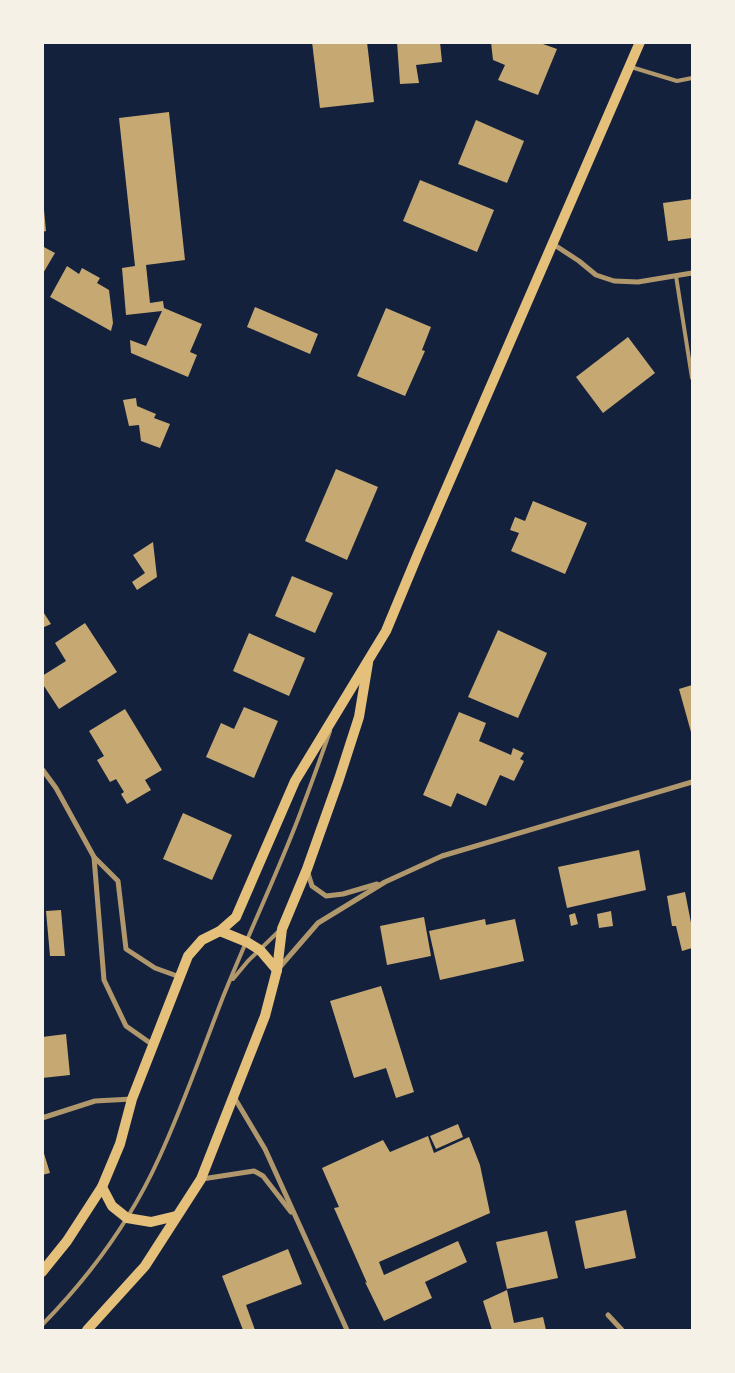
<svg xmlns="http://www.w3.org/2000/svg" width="735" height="1373" font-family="'PT Serif',serif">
	<rect width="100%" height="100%" fill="#14213d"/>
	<g fill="#c6a872">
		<polygon points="312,42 367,42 374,102 320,108"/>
		<polygon points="397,42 440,42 442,62 416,65 419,83 400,84"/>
		<polygon points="491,42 543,42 543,44 557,49 538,95 498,80 505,65 493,60"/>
		<polygon points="169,112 185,260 146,265 150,303 163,301 164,308 202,324 190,352 197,355 188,377 131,353 130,340 146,346 162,311 126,315 122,268 135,266 119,118"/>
		<polygon points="476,120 524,141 507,183 458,164"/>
		<polygon points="420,180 494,210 477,252 403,221"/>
		<polygon points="692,199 692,238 668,241 663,203"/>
		<polygon points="44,210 46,231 42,232 42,211"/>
		<polygon points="42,246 55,253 42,275"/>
		<polygon points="67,266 79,274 82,268 100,278 97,283 109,290 113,323 111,331 50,297"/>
		<polygon points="255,307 318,334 310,354 247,327"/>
		<polygon points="386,308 431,327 422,350 425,351 405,396 357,376"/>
		<polygon points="628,337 655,373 603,413 576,377"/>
		<polygon points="136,398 137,406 156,414 154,418 170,424 160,448 141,441 139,425 129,426 123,400"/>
		<polygon points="336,469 378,487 347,560 305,541"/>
		<polygon points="533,501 587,523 565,574 511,551 519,533 510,530 515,517 525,521"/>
		<polygon points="153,542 157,577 137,590 132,582 145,573 133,555"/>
		<polygon points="292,576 333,593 315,633 275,616"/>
		<polygon points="42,610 51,624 42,628"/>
		<polygon points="85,623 117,672 59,709 42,683 42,676 66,661 55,643"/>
		<polygon points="498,630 547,653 518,718 468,697"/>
		<polygon points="249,633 305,658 289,696 233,671"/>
		<polygon points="692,685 692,732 691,732 679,689"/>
		<polygon points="244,707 278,721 254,778 206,757 221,723 234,729"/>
		<polygon points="125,709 162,770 145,780 151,790 127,804 121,794 124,792 116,779 110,782 97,760 104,756 89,731"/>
		<polygon points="459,712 486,723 479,741 511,755 513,748 524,753 520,759 524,761 514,781 500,775 486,806 457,793 451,807 423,795"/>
		<polygon points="183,813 232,835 212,880 163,859"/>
		<polygon points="639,850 646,890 567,908 558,867"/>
		<polygon points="685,892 692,928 692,948 682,951 676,926 672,926 667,896"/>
		<polygon points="61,910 65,956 50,956 46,911"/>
		<polygon points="611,911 613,926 599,928 597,914"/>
		<polygon points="575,913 578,924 571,926 569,915"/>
		<polygon points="424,917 431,956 387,965 380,926"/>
		<polygon points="485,919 486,925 515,919 524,961 440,980 429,931"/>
		<polygon points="381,986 414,1092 396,1098 386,1068 354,1078 330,1001"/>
		<polygon points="66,1034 70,1075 42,1078 42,1037"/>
		<polygon points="458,1124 463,1137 436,1149 430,1136"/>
		<polygon points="428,1136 434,1153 469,1137 480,1165 490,1213 379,1262 384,1275 458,1241 467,1262 425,1282 432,1298 384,1321 365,1282 367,1283 334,1208 339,1207 322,1168 383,1140 390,1152"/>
		<polygon points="42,1147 50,1173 42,1175"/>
		<polygon points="626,1210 636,1258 585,1269 575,1221"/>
		<polygon points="547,1231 558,1278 507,1289 496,1242"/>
		<polygon points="288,1249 302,1284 246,1305 255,1330 243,1330 222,1276"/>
		<polygon points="507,1290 514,1323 543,1317 546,1330 516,1330 516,1329 492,1330 483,1301"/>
	</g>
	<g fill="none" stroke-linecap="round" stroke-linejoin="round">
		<g stroke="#b1986c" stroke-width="4">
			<polyline points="631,67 677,81 692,78"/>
			<polyline points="676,276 692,378"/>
			<polyline points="233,979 248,961 278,932"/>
			<path d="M42,1325C89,1277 131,1220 159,1158C183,1106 202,1051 223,997C247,937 275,879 298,819C309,790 320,760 330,731"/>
		</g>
		<g stroke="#b1986c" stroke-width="5">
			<polyline points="553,244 579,261 596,275 614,281 638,282 692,273"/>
			<polyline points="42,769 56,788 94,857 118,881 126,949 155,968 180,977"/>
			<polyline points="94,857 104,980 126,1026 153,1045"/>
			<polyline points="307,870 312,886 326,896 343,894 377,884"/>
			<polyline points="279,968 318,923 385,882 442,856 692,782"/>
			<polyline points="234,1097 265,1149 347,1330"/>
			<polyline points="42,1118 95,1101 132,1099"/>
			<polyline points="202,1179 254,1171 263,1176 291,1212"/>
			<polyline points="608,1315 622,1330"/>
		</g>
		<g stroke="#e5c07b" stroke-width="10">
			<polyline points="220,931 247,942 260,950 277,970"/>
			<polyline points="102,1187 112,1206 127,1218 151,1222 176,1216"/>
			<polyline points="42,1272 67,1241 102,1187 120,1144 132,1099 188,956 202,940 220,931 236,917 295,781 386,631 418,554 640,42"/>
			<polyline points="87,1330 145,1266 201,1179 265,1016 277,970 282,929 307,869 339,779 359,717 368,663"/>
		</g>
	</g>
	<rect width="735" height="1373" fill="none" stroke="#f6f1e7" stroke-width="88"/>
</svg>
